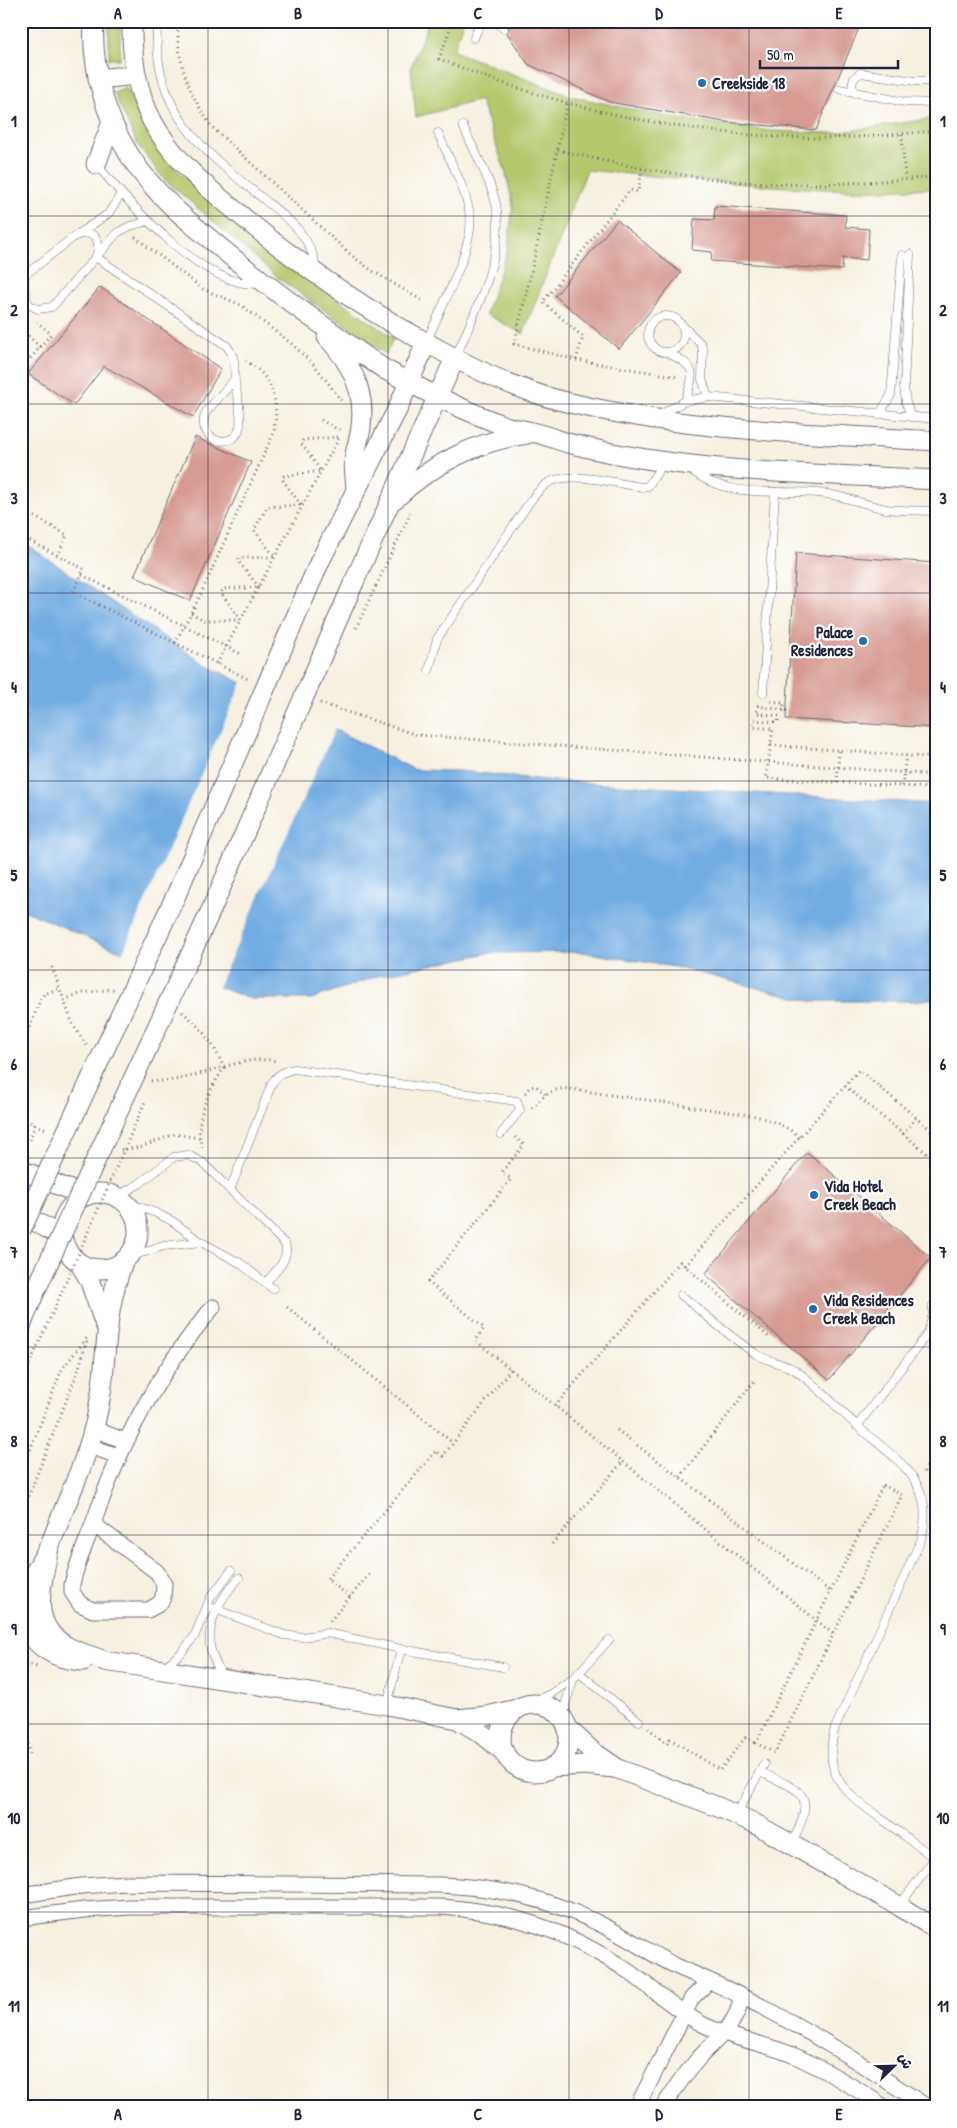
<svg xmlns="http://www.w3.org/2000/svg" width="957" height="2128" font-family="'Patrick Hand','Playpen Sans Arabic',sans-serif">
	<rect width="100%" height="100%" fill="#fff"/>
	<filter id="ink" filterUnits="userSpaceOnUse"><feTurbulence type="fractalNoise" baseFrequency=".02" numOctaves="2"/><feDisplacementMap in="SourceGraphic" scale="10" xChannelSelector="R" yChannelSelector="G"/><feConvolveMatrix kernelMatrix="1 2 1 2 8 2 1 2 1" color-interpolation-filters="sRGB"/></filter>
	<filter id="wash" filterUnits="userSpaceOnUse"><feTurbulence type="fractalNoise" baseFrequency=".0096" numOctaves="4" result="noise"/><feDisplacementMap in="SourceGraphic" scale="20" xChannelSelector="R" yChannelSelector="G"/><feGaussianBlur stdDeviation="1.12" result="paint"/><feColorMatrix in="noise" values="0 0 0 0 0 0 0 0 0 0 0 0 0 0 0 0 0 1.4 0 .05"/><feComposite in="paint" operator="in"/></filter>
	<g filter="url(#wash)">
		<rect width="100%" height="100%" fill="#f6f0e0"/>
		<g fill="#b4c86c" stroke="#6b7554">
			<rect x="109" y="21" width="11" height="38"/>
			<path d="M429,21H463L453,51L570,96L673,118L770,131L834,133L936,118V188C907,189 877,191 848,190C761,187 674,178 587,170L523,334L486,314L508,249L513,204L505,170L480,100L416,117L411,67Z"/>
			<polygon points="126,88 149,136 174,168 288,265 394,338 386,354 277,277 163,178 137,144 114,93"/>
		</g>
		<polygon fill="#71ace2" stroke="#4a678e" points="21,541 206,665 415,770 460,771 556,781 936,804 936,998 915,1001 810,1001 675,967 582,952 488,953 378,976 311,999 251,999 107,946 21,909"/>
		<polygon fill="#f6f0e0" points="243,680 336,727 217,989 122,954"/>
		<g id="blocks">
			<g fill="#d69a92">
				<polygon points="504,21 862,21 816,130 725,122 609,102 528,64 507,33 509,28"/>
				<polygon points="715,206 846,215 845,227 869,229 867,260 843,258 842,270 711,261 712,252 692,250 694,219 714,220"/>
				<polygon points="617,220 681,273 619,349 555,296"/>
				<polygon points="100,287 221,369 193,417 104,366 74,405 28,374"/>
				<polygon points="195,437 251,462 190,601 134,576"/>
				<polygon points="796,553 936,563 936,728 786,719"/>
				<polygon points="807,1152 931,1258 829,1380 705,1274"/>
			</g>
		</g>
	</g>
	<g filter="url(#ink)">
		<use href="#blocks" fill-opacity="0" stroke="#6c6a75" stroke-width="1"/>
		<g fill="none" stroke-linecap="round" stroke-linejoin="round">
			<defs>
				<g id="service">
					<path d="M157,21C152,113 202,150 266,201C290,220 312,237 316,269"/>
					<polyline points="495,21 504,29"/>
					<polyline points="474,38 481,21"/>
					<polyline points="839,89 905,102 936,103"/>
					<path d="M855,93C850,85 852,77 861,73L915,81H936"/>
					<path d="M96,164C127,201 208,293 261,283"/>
					<path d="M75,236C94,229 102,238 96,257L227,346C238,361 233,368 235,384C239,405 252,447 215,440C204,433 201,424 206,412L235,379"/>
					<polyline points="910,254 904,387 906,403 911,417"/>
					<polyline points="24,276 24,290 28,303"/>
					<polyline points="21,278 75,236 108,214 121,194"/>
					<polyline points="21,301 38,309 52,307 117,233 130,226 149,221"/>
					<circle cx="666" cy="334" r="18"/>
					<polyline points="683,326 701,344 703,350 702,379 708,397"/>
					<path d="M427,341C439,311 475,246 470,216C466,188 449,159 438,133"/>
					<path d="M668,353C697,367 695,372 685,401"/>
					<path d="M455,358C474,315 506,252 496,204C490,178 474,151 463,126"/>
					<polyline points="879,415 891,395 902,255"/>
					<polyline points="658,416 685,401 708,397 936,419"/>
					<path d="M691,470C729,501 781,488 827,494C847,497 866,505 886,509C902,511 919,510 936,511"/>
					<path d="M429,670L437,639L531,500C536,494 541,487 548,483C571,470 617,484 642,487L648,486L664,462"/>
					<polyline points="763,693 775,492"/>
					<path d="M230,1190L272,1083C278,1074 285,1070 295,1069L517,1101L520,1110L501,1134"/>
					<path d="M116,1197L139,1184L174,1157L188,1155L202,1162L285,1244C290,1260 275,1272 265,1283"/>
					<polyline points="123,1201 156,1213 172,1221 201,1242 240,1263 273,1289"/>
					<polyline points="129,1257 164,1246 201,1242"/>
					<path d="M681,1295C706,1315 730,1337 756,1354C769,1362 783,1363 795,1370C817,1385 835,1406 855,1424C894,1459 938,1479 921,1540L835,1728C821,1777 848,1795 883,1820C901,1833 918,1846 936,1859"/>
					<polyline points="857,1426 928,1333 933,1314 933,1305"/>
					<polyline points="207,1606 284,1635 303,1637 327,1633 401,1649 503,1667"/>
					<polyline points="163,1668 181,1653 194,1637 211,1597 231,1571"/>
					<polyline points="579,1673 639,1721"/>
					<path d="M223,1678C218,1667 211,1656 210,1645C207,1620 223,1595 239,1578"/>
					<polyline points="529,1704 552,1693 574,1678 609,1640"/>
					<polyline points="387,1705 401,1649"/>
					<polyline points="565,1723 565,1705 573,1680"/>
					<path d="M760,1772C807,1793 815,1793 792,1844"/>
					<polyline points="736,1815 764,1764"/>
					<polyline points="899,1906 935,1858"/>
				</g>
				<g id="minor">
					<polyline points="94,1429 125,1441"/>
					<polyline points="89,1446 118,1456"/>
					<path d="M93,1524L157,1572L164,1584L163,1598L159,1604L148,1610H93L80,1604L72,1592V1585C76,1564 86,1544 93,1524C122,1440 156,1375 213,1307"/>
					<path d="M21,1895L81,1886L127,1883L439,1885C495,1887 546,1897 596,1922C624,1935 649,1953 676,1966C698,1976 720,1985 741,1996C806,2028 867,2067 927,2107"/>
					<path d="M21,1918L84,1910L130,1907H441C512,1912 562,1929 622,1967C649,1985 674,2009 702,2024C731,2039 765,2043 795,2056C826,2070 856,2088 884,2107"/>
					<polyline points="637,2107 688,2006 692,1998 709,1981"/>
					<path d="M663,2107C674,2090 685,2074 698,2059C716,2039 739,2024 741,1996"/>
				</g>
				<g id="tertiary">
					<path d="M94,21C91,67 105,117 130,156C157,199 199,230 238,262C272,289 307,315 343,340C357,350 371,361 386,370C424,391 465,411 505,426C515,429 526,430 536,433C549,436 562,442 576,445C692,474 816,473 936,480"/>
					<path d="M132,21C131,61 138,101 160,134C182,168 214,193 244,218C305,269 370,313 440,350C478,371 516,389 558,400C681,431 810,433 936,441"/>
					<polyline points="98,79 136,75"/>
					<polyline points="96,164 112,122"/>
					<path d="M327,337C351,363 366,391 361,427C360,436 357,445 355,454C353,465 355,477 356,488"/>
					<path d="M395,499C431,464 478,441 527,434"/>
					<polyline points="320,561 398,408 426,343"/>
					<polyline points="354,582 455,358"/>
					<polyline points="21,1170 85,1196"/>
					<circle cx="100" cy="1231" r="38"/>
					<polyline points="21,1213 62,1237"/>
					<polyline points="80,1264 89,1279 105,1325"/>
					<polyline points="21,1326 34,1294"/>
					<path d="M49,1547C43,1583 26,1625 68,1647C79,1653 93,1656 105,1661L387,1705L457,1719L481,1733L504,1752"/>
					<path d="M83,1661C56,1660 30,1646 25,1618C20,1591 37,1569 49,1547C54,1536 58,1524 63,1512C70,1494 78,1477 84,1459C94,1433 100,1405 103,1378C107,1336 108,1302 123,1262"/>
					<circle cx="535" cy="1738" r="34"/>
					<polyline points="457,1719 487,1716 517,1709"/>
					<polyline points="568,1729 592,1751 618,1769 718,1807 752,1822 899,1906 936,1929"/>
					<polyline points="552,1767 585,1765 614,1768"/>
				</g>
			</defs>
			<use href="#service" stroke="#6c6a75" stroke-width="9"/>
			<use href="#minor" stroke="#6c6a75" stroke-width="17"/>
			<use href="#tertiary" stroke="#6c6a75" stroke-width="21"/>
			<g stroke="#6c6a75" stroke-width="3" stroke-dasharray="1 4" stroke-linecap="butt">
				<path d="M178,21C176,62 189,94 212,127L351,255L371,270L421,300"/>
				<path d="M453,21L439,59C558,108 682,135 811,138C852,138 892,135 932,131"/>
				<polyline points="567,104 533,264 514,344 576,360 679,377"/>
				<polyline points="902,134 905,179"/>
				<path d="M558,150C631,168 704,181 780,184C832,185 884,181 936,177"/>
				<polyline points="135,237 203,289 241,305 292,344 316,367 341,400"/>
				<polyline points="21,329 40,347"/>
				<polyline points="21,351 30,360"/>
				<polyline points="576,360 583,337 543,302 630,190 638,192 642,169"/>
				<polyline points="21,370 51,334 37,322"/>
				<polyline points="321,420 342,432"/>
				<polyline points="301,505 282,479 284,476 321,471 301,443 303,440 339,437"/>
				<polyline points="21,509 67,535 58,555"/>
				<polyline points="21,524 28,513"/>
				<polyline points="21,536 84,569 73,592 250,680"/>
				<polyline points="82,575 243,655"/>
				<polyline points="376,586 412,510"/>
				<polyline points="259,587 238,561 239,558 275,557 254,530 267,507 302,505"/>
				<polyline points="191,613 204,620 240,620"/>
				<polyline points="241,620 221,593 223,589 258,587"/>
				<path d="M175,643L199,598L274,432C279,400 274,378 246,361"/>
				<polyline points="217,664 339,438"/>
				<polyline points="771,701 784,703 783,710 758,706 756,713 779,716 778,722 754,720 753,727 773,729 766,778 936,788"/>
				<polyline points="320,703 417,735 936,775"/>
				<polyline points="771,745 936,758"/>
				<polyline points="837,782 839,751"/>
				<polyline points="902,786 906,756"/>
				<polyline points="52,967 73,1025 87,1046"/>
				<polyline points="64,1000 82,993 114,989"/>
				<path d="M182,1012C202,1027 214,1045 224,1068C209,1090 193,1121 202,1147"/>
				<polyline points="21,1051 40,1000 44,994 60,988"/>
				<path d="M151,1081C195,1084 238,1053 276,1061"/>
				<polyline points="845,1086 936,1161"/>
				<polyline points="525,1093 530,1087 536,1086 545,1094"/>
				<path d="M532,1108C544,1096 552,1087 570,1089L756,1116C773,1121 786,1126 800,1137"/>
				<polyline points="21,1118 48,1130"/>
				<polyline points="903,1134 916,1118"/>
				<polyline points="21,1136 30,1140 35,1124"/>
				<polyline points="515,1137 524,1145 502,1172 511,1179 428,1282 484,1328 475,1340 833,1634"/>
				<polyline points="121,1150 141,1147 175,1134 199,1138"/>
				<polyline points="685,1266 859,1070 936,1134"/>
				<polyline points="287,1307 453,1443"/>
				<polyline points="21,1383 56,1305"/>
				<polyline points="555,1406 680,1262 770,1338"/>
				<polyline points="617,1430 831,1592"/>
				<polyline points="924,1472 936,1450"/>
				<polyline points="21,1473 62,1369 87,1338"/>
				<polyline points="680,1477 755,1380"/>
				<polygon points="883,1485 902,1495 775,1753 756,1743"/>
				<polyline points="21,1515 78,1371 87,1340"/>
				<polyline points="552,1544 623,1461"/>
				<polyline points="350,1597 327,1579 436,1451 443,1456 511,1369"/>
				<polyline points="330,1621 371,1572"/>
				<polyline points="21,1662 38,1667"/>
				<polyline points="21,1699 30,1754"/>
				<polyline points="648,1728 667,1744 670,1739 720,1770 745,1738 756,1743"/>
			</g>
			<use href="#service" stroke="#fff" stroke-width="8"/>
			<use href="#minor" stroke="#fff" stroke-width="15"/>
			<use href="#tertiary" stroke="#fff" stroke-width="19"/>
			<defs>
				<g id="tertiary-bridge">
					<polyline points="21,1230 177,893 320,561"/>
					<polyline points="34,1294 212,908 354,582"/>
				</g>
			</defs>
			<use href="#tertiary-bridge" stroke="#6c6a75" stroke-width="21" stroke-linecap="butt"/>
			<g stroke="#6c6a75" stroke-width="3" stroke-dasharray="1 4" stroke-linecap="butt">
				<polyline points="356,628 376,586"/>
				<polyline points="56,1305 145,1102"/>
			</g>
			<use href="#tertiary-bridge" stroke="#fff" stroke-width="19"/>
		</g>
	</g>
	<path fill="none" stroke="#22223b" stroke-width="1" stroke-opacity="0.55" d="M208,21V2107M388,21V2107M569,21V2107M749,21V2107M21,216H936M21,404H936M21,593H936M21,781H936M21,970H936M21,1158H936M21,1347H936M21,1535H936M21,1724H936M21,1912H936"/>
	<g fill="#1f6fb2" stroke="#fff" stroke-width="2">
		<circle cx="702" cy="83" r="5"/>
		<circle cx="863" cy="641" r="5"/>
		<circle cx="814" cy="1195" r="5"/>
		<circle cx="813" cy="1309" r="5"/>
	</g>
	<g text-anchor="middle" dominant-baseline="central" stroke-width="4.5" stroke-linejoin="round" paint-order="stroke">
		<g font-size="16" font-weight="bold" fill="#22223b" stroke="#fff" text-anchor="start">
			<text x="712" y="83">Creekside 18</text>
			<text x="853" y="632" text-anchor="end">Palace<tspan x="853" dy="18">Residences</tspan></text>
			<text x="824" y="1186">Vida Hotel<tspan x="824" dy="18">Creek Beach</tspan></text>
			<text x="823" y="1300">Vida Residences<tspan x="823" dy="18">Creek Beach</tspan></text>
		</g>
	</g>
	<rect width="957" height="2128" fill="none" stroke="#fff" stroke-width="55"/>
	<g transform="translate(894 2066) rotate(67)" stroke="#ffffff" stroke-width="4" paint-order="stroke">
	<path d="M0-4L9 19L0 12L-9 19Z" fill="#22223b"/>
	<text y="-8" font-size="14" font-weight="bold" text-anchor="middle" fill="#22223b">ش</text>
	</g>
	<path d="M760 60v8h138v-8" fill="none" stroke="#22223b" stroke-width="2.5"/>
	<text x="767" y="60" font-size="15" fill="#22223b" stroke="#ffffff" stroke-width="4" paint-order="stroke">50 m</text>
	<rect x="28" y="28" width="902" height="2072" fill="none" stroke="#22223b" stroke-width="2"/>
	<g font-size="16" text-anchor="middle" font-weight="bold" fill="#22223b">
		<text x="118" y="19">A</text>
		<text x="298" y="19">B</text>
		<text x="478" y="19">C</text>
		<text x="659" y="19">D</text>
		<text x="839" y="19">E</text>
		<text x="14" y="127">1</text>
		<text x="943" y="127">1</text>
		<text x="14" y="316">2</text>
		<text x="943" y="316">2</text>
		<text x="14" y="504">3</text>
		<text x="943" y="504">3</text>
		<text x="14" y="693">4</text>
		<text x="943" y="693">4</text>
		<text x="14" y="881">5</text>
		<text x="943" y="881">5</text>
		<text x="14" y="1070">6</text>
		<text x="943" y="1070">6</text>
		<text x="14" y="1258">7</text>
		<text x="943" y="1258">7</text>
		<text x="14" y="1447">8</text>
		<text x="943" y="1447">8</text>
		<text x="14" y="1635">9</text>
		<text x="943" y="1635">9</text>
		<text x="14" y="1824">10</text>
		<text x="943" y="1824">10</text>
		<text x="14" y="2012">11</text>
		<text x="943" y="2012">11</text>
		<text x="118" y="2120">A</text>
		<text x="298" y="2120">B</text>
		<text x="478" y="2120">C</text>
		<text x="659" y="2120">D</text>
		<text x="839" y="2120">E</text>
	</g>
</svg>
